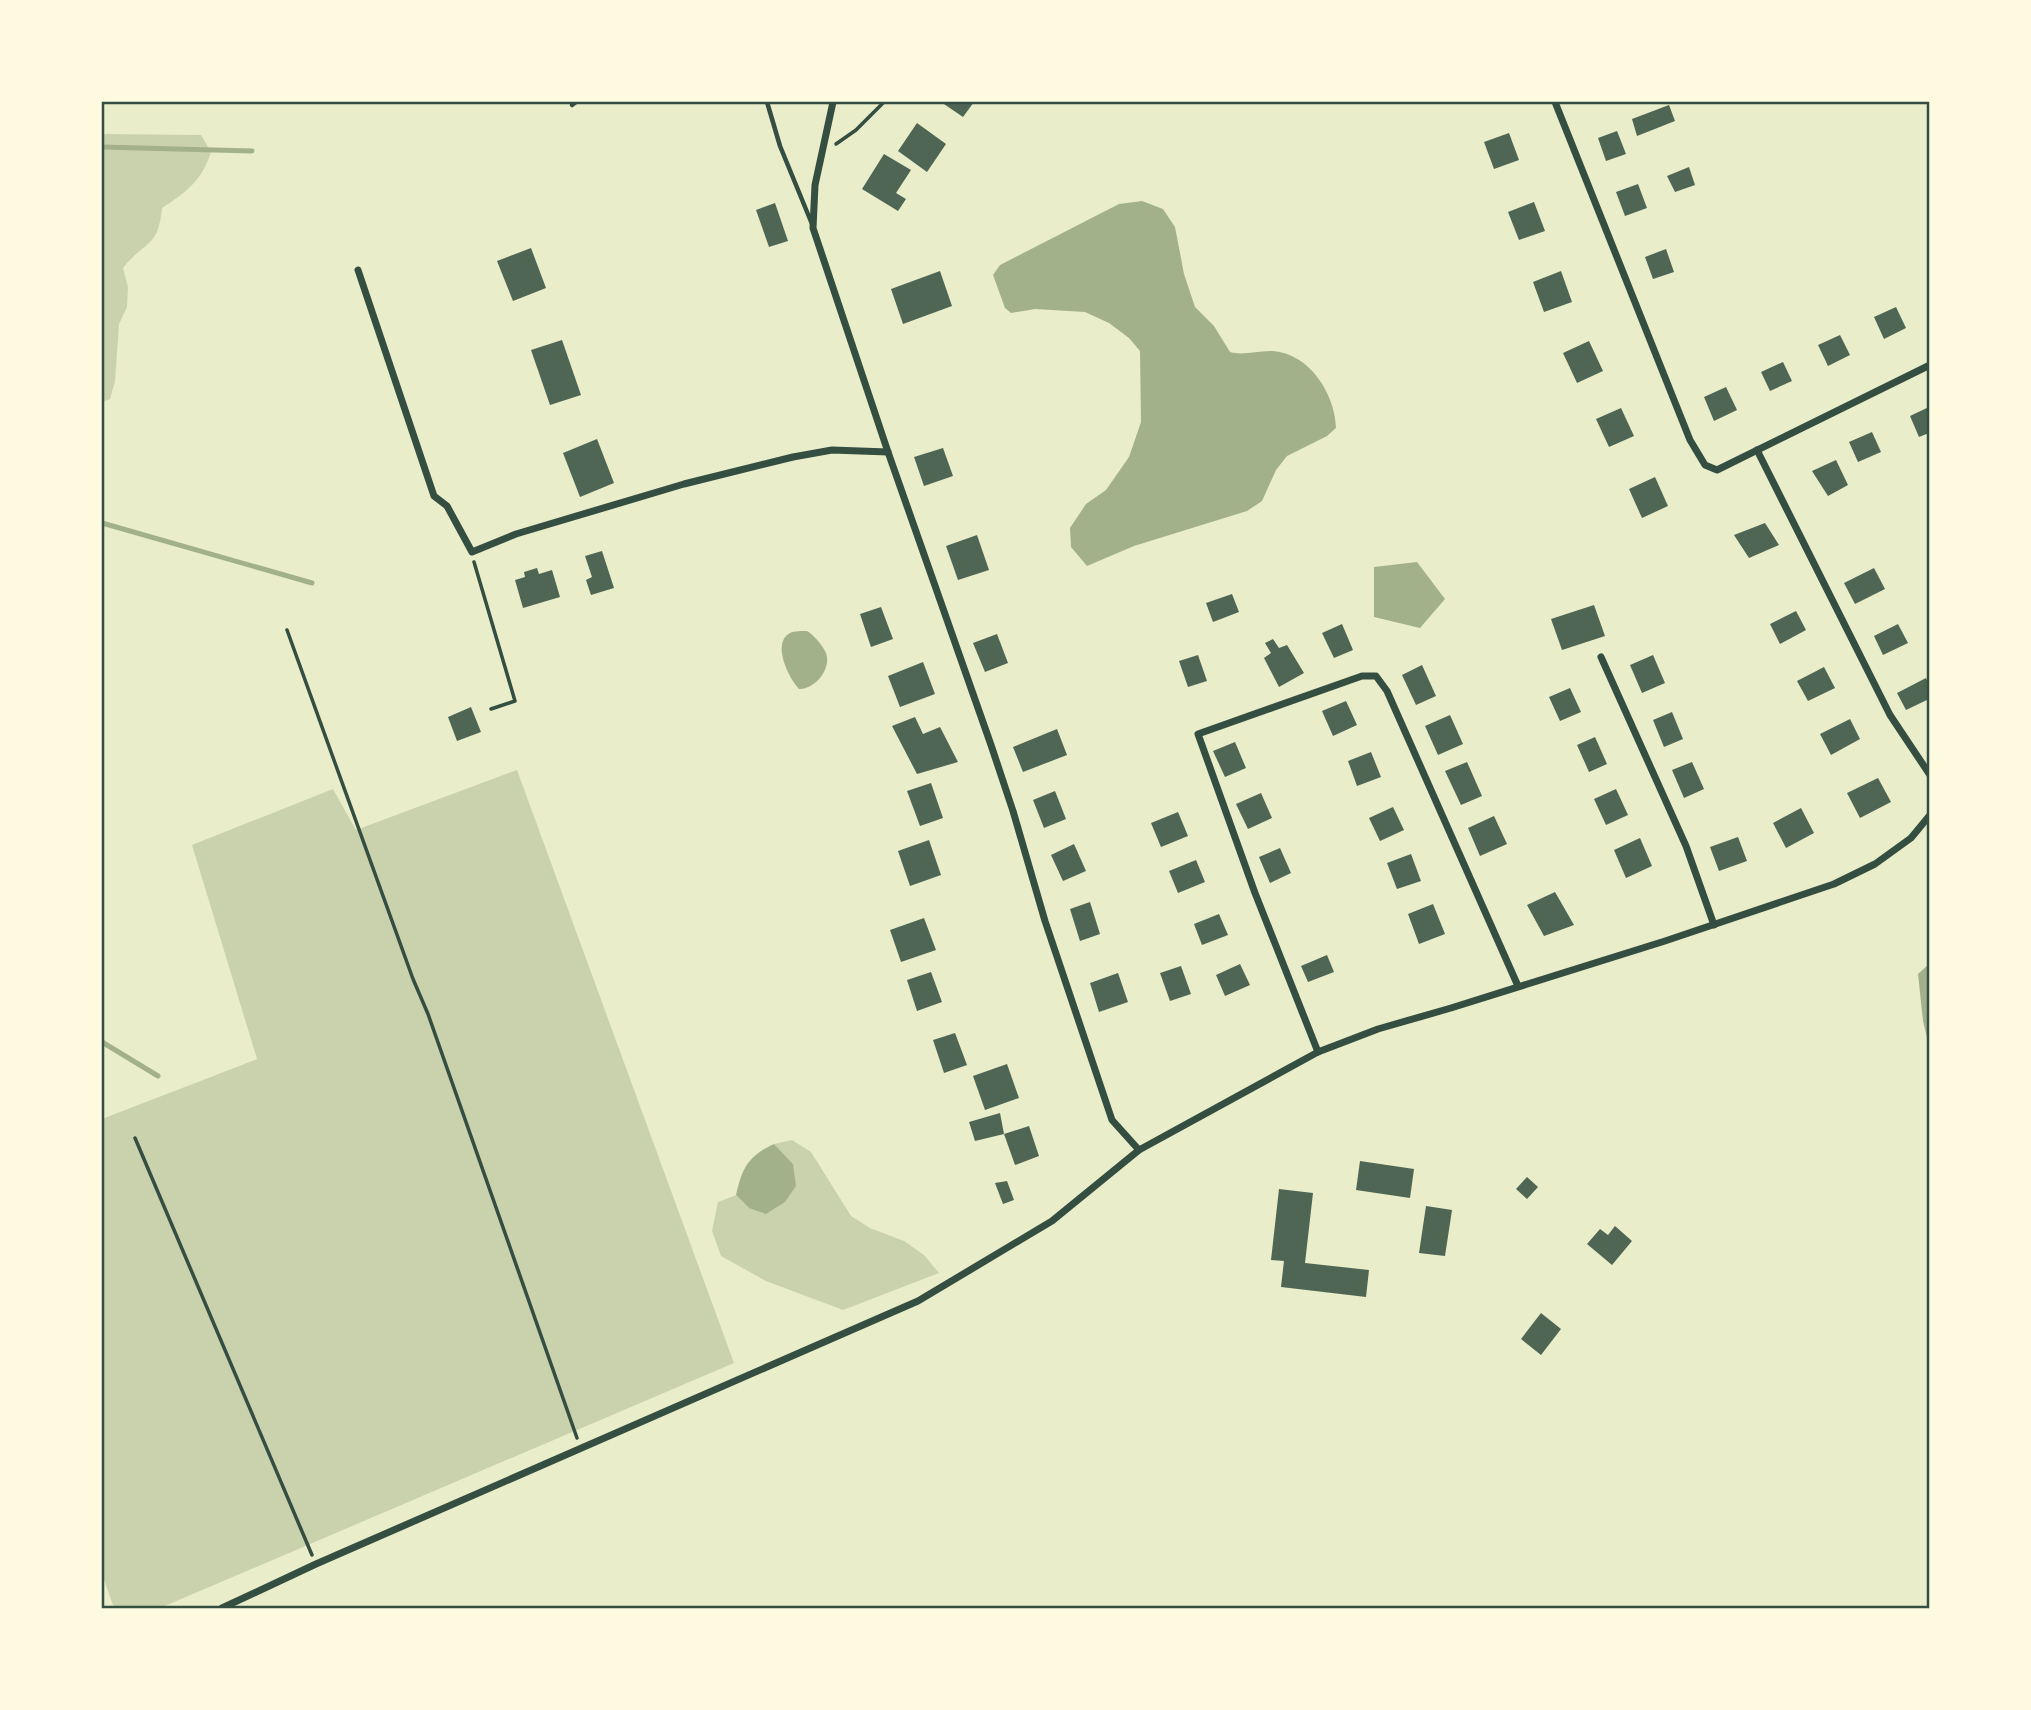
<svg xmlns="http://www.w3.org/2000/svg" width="2031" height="1710" font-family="'Exo 2',sans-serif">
	<rect width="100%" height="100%" fill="#e9edc9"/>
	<g fill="#cad2ad">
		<path d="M102,134L201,135L211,152C202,180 187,192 162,208C158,249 145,240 123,268L128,287L127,307L119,324L115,381L110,399L102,402Z"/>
		<polygon points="517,770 734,1363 160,1608 114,1608 102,1574 102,1119 257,1059 192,845 333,789 356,830"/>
		<polygon points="792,1140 811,1152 851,1216 870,1228 904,1241 924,1255 939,1273 843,1310 766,1281 721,1256 712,1231 718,1202 736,1195 749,1208 793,1164 774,1144"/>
	</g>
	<g fill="#a3b18a">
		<path d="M1142,201L1163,209L1175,227L1184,274L1195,307L1214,326L1230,352C1244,356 1258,350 1273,351C1310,354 1335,394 1336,428L1327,436L1287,456L1276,470L1262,501L1247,511L1134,546L1087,566L1071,547L1070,528L1086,504L1106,490L1129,457L1141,422L1140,351L1129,338L1109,323L1085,312L1035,309L1011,313L1005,308L993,275L1000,265L1119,204Z"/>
		<polygon points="1417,562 1445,599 1420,628 1374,617 1374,567"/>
		<path d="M807,631C813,634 823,646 826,653C832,669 814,690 799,689C789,679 771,643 790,633C794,631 802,631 807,631Z"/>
		<polygon points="1929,964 1929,1046 1923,1021 1918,974"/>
		<path d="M774,1144L793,1164L796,1186L785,1202L766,1214L749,1208L736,1195C742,1168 748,1156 774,1144Z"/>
	</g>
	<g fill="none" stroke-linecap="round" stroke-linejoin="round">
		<g stroke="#a3b18a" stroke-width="5">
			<polyline points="102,147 252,151"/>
			<polyline points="102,523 312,583"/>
			<polyline points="102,1042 158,1076"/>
		</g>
	</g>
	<g fill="#4f6655">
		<polygon points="941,102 974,102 963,117"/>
		<polygon points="1669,105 1675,121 1637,136 1632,119"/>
		<polygon points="917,123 946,144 927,172 898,151"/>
		<polygon points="1617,131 1626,154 1606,161 1598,138"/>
		<polygon points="1509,133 1519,160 1494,169 1484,142"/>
		<polygon points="884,154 911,170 896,193 906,199 898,211 862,189"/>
		<polygon points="1689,167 1695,185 1675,192 1667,176"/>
		<polygon points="1638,184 1647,208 1625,216 1616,192"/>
		<polygon points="1534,202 1545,231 1519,240 1508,212"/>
		<polygon points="775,203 788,241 769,247 756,210"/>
		<polygon points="531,248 546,288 513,301 497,261"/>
		<polygon points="1666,249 1674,272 1653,279 1645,257"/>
		<polygon points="940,271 952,306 903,324 891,289"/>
		<polygon points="1561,271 1572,302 1544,312 1533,282"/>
		<polygon points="1896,307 1906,328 1884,339 1874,317"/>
		<polygon points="1840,335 1850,355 1828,366 1818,345"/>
		<polygon points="562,340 581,395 550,405 531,350"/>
		<polygon points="1589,341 1603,371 1577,383 1563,353"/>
		<polygon points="1783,362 1792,381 1770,391 1761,372"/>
		<polygon points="1726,387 1737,410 1714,421 1704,397"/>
		<polygon points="1929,407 1929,433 1919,437 1910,416"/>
		<polygon points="1621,408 1634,436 1609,447 1596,419"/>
		<polygon points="1872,432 1881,452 1858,462 1849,442"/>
		<polygon points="597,439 614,483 580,497 563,453"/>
		<polygon points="943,448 953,476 924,486 914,457"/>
		<polygon points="1836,460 1848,485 1828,496 1812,471"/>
		<polygon points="1655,477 1668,506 1642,518 1629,489"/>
		<polygon points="1765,523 1779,545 1749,558 1734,535"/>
		<polygon points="977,535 989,570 958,580 946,546"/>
		<polygon points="602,551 614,588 591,595 586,580 592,577 585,556"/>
		<polygon points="537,568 539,574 552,570 560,597 523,608 515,580 525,577 524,572"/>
		<polygon points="1874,568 1885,589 1855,604 1844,583"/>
		<polygon points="1232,594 1239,612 1213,622 1206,603"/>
		<polygon points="1594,605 1605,636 1562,650 1551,619"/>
		<polygon points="881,607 893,639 871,647 860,614"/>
		<polygon points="1796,611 1806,630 1780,644 1770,624"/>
		<polygon points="1342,624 1353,650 1334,658 1322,633"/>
		<polygon points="1898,624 1908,643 1883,655 1874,636"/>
		<polygon points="997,634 1008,663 985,672 973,643"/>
		<polygon points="1273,639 1279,648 1287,645 1304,673 1279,687 1264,658 1271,653 1265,643"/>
		<polygon points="1198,655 1207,681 1188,687 1179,661"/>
		<polygon points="1653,655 1665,683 1642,693 1630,665"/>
		<polygon points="923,662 935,694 900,707 888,676"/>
		<polygon points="1422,665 1436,696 1416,705 1402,675"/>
		<polygon points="1824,667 1835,688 1808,701 1797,681"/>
		<polygon points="1926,678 1929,685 1929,699 1906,710 1897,693"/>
		<polygon points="1570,688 1581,712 1560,721 1549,697"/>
		<polygon points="1346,701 1357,725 1333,736 1322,711"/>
		<polygon points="471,707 481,732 457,741 448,717"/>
		<polygon points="1672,712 1683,739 1664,747 1653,720"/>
		<polygon points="1450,715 1463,744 1438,755 1425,726"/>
		<polygon points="915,717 923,734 940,727 958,762 917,774 892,726"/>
		<polygon points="1850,719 1860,739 1831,755 1820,734"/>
		<polygon points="1057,729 1067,755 1023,772 1013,747"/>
		<polygon points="1595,737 1607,764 1589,772 1577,745"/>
		<polygon points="1235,742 1246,768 1225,777 1213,751"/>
		<polygon points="1371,752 1381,777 1357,786 1348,761"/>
		<polygon points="1467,762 1482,796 1461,805 1445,771"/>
		<polygon points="1692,762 1704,789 1684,798 1672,770"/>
		<polygon points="1878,778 1891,802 1860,818 1847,793"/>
		<polygon points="931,783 943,818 920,826 907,791"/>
		<polygon points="1616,789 1628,815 1606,825 1594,799"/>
		<polygon points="1055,791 1066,819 1044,828 1033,800"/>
		<polygon points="1261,793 1272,818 1248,829 1236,804"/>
		<polygon points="1393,807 1404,830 1380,841 1369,818"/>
		<polygon points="1801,808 1814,833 1786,848 1773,823"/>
		<polygon points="1178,812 1188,836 1161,847 1151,823"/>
		<polygon points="1494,816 1507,844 1480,856 1468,828"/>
		<polygon points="1738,837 1747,861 1719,871 1710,847"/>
		<polygon points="1640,838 1652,866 1626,878 1614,850"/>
		<polygon points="929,840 941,875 910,886 898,851"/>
		<polygon points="1074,844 1086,871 1063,881 1051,855"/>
		<polygon points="1280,848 1291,873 1270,883 1259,857"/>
		<polygon points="1411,854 1421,881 1397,889 1387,863"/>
		<polygon points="1196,860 1205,882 1178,893 1169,871"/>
		<polygon points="1555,892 1574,925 1544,936 1527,905"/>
		<polygon points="1090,902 1100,934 1080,941 1070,909"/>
		<polygon points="1433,904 1445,934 1419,944 1408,914"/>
		<polygon points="1219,914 1228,935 1202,945 1194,924"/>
		<polygon points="924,918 936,950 901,962 890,930"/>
		<polygon points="1327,955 1334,972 1308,982 1301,966"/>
		<polygon points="1240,964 1250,985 1225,996 1216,975"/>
		<polygon points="1181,966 1191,994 1170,1001 1160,973"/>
		<polygon points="931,972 942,1002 917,1011 907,980"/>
		<polygon points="1118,973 1128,1002 1099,1012 1090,983"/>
		<polygon points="955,1033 967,1065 944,1073 933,1040"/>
		<polygon points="1007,1064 1019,1098 985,1110 973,1076"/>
		<polygon points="1000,1113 1004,1134 1029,1126 1039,1156 1015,1165 1004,1134 975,1141 969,1122"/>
		<polygon points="1360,1161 1414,1169 1410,1198 1356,1190"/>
		<polygon points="1527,1177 1538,1187 1527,1199 1516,1189"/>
		<polygon points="1007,1181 1014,1200 1003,1204 995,1183"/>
		<polygon points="1279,1189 1313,1193 1305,1263 1369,1270 1366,1297 1281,1287 1284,1261 1271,1260"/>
		<polygon points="1426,1206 1452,1210 1445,1256 1419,1253"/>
		<polygon points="1615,1226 1632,1241 1612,1265 1587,1244 1600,1229 1608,1235"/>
		<polygon points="1541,1313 1561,1329 1541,1355 1521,1339"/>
	</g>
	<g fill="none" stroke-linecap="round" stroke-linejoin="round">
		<g stroke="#344e41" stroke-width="3.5">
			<polyline points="836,144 856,130 884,102"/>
			<polyline points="474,562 515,701 491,709"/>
			<polyline points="287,630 413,979 428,1014 577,1438"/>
			<polyline points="135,1138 312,1555"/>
		</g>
		<g stroke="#344e41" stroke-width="4.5">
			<polyline points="767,102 780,146 812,224"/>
			<polyline points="572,105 576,102"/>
		</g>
		<g stroke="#344e41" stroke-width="7">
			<polyline points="833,102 815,185 813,228 888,452 991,745 1013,811 1045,921 1112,1120 1139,1150"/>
			<polyline points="1555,102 1690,440 1705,465 1717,470 1930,365"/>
			<polyline points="358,270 434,496 447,506 472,552 516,534 684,484 793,457 832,450 888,452"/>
			<polyline points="1757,450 1890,715 1930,775"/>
			<polyline points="1601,657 1686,846 1714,925"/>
			<polyline points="1318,1052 1255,893 1198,734 1362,676 1376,676 1387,691 1518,986"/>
			<polyline points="222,1608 316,1564 918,1301 1052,1221 1139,1150 1318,1052 1378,1029 1451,1008 1665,941 1834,884 1875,864 1911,838 1930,815"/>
		</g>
	</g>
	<rect width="2031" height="1710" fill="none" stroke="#fefae0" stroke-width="206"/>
	<rect x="103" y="103" width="1825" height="1504" fill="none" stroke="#344e41" stroke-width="2.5"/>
</svg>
